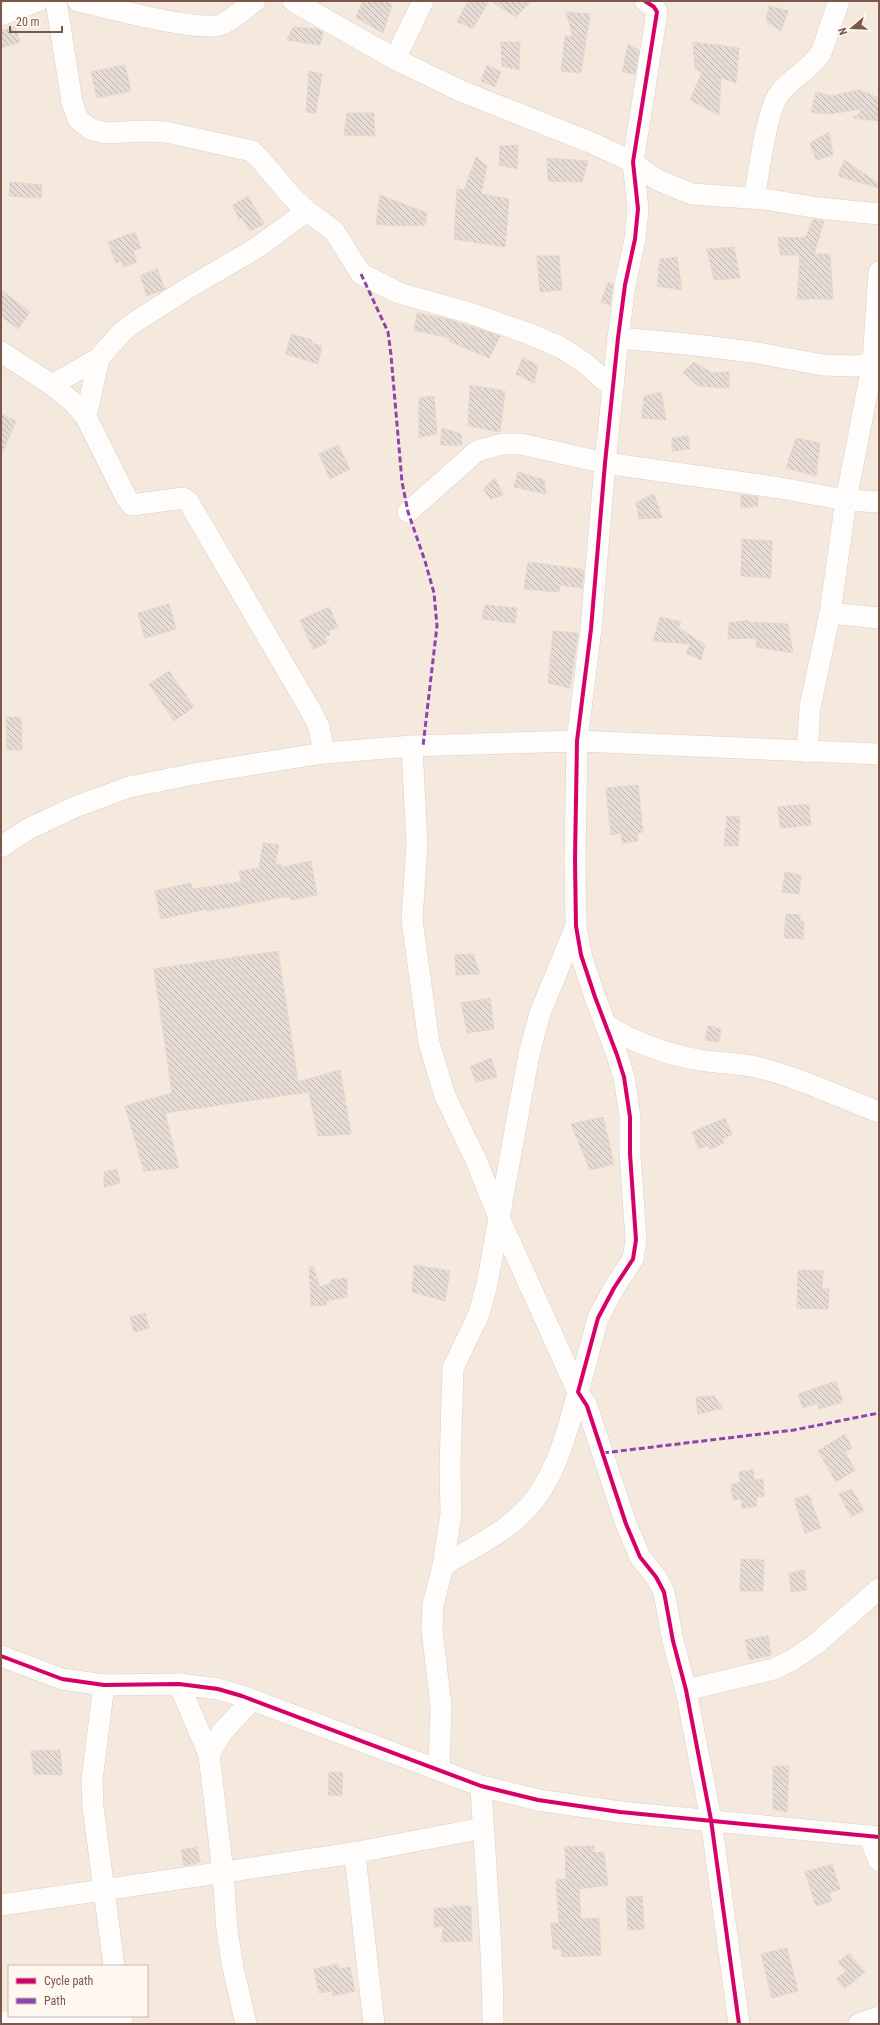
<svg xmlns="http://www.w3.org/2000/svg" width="880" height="2025" font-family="'Roboto Condensed',sans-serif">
	<defs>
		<pattern id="building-back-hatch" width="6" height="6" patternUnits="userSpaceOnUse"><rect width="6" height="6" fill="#e6dcd5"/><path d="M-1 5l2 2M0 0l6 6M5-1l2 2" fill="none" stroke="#bfb5af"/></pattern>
	</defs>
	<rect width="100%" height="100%" fill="#f9f4ee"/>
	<path fill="#f5e9de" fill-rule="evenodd" d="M1,1H879V2024H1ZM9,1966H147V2016H9Z"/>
	<g fill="url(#building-back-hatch)" stroke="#e3d7cf">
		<polygon points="363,1 385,1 392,5 383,33 356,17"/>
		<polygon points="468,1 489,1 473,28 457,22"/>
		<polygon points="491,1 531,1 516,17"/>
		<polygon points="769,6 788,11 781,31 766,21"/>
		<polygon points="566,12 590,14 581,73 561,71 565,36 573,36"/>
		<polygon points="15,27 20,42 1,48 1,31"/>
		<polygon points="293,27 317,29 323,32 320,45 287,40"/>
		<polygon points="501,42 520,42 519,70 502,66"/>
		<polygon points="693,42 739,48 736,83 721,78 719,115 690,100 702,72 695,69"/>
		<polygon points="628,45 639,50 635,74 622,72"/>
		<polygon points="125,65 131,91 97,98 91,72"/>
		<polygon points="487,65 501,72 495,87 481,81"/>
		<polygon points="309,71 322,74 316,113 306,112"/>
		<polygon points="859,90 879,98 878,121 853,118 860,113 861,109 830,114 811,112 816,92 831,96"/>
		<polygon points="347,113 374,113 375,136 344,135"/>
		<polygon points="829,132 833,155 816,160 810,143"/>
		<polygon points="518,145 517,169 499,165 500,146"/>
		<polygon points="476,157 487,166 481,194 509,199 505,247 454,239 457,189 464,190"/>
		<polygon points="547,158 588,161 582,182 548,181"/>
		<polygon points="844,160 879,184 879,188 838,176"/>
		<polygon points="10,182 42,185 41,198 9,196"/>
		<polygon points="380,195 427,213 425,225 397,226 376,224"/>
		<polygon points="248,196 264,224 250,231 242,218 239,220 233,205"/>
		<polygon points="813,219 824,221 814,254 830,254 833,299 797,299 800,255 780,255 778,237 805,238"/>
		<polygon points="135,232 141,248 133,251 137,262 123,267 121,261 116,263 108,242"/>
		<polygon points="734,247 740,278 714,280 707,249"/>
		<polygon points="537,256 559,256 562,290 540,292"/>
		<polygon points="677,257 682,290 657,286 660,259"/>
		<polygon points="157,269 165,289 147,296 140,276"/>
		<polygon points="608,282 613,284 610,305 601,302"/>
		<polygon points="1,290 30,312 18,329 1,316"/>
		<polygon points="417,313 447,319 500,336 489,358 449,341 450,338 414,330"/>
		<polygon points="291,334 312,340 311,343 322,346 318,364 286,354"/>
		<polygon points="523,357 538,366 534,383 516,374"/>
		<polygon points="694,362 712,373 729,372 729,388 698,386 683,372"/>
		<polygon points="470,385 505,391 500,432 468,426"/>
		<polygon points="661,392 666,420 642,418 644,396"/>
		<polygon points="434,396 437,434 419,437 419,398"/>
		<polygon points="1,414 16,421 1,456"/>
		<polygon points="442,428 461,434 462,445 440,445"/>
		<polygon points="688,436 690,449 672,451 672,438"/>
		<polygon points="796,438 820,443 816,476 786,468"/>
		<polygon points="338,445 350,469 330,479 319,454"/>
		<polygon points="518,472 544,480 546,494 514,487"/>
		<polygon points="495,478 503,495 491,499 483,489"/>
		<polygon points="654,494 662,518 639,519 636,503"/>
		<polygon points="741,495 758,497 758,506 741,508"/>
		<polygon points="742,539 772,541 771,578 741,576"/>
		<polygon points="528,562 579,569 584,571 582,588 560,585 559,592 524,589"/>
		<polygon points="169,604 176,629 145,638 138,613"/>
		<polygon points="485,605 517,608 515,623 482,619"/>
		<polygon points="329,607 338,627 328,631 330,635 325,637 327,643 313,649 300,620"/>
		<polygon points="660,617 681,622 678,627 705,645 701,660 686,653 691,644 653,641"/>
		<polygon points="748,620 748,622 788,624 793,653 756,647 757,638 728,639 729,623"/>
		<polygon points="553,631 578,633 570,688 548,683"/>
		<polygon points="169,671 194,707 174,721 149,684"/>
		<polygon points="6,717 21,717 22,750 7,750"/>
		<polygon points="638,785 643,832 637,833 638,841 622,843 621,833 611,835 606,788"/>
		<polygon points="809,804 811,825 780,828 778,807"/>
		<polygon points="727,816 740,817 738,846 724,846"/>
		<polygon points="263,843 279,845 275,865 281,864 282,867 311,861 317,895 291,900 290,896 237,906 207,911 207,909 161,919 155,891 191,883 192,889 241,882 239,871 259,868"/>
		<polygon points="785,872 801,875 799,894 782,892"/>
		<polygon points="786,914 800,915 800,921 804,922 803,939 784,938"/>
		<polygon points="278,951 298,1082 340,1070 351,1134 318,1136 309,1092 165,1113 179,1168 144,1171 125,1106 172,1093 154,969"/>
		<polygon points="473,954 480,974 456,975 455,955"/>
		<polygon points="490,998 494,1029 467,1033 461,1003"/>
		<polygon points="708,1026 721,1029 719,1042 705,1040"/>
		<polygon points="491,1058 497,1077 476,1082 470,1067"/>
		<polygon points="603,1117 614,1164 590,1170 571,1124"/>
		<polygon points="725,1118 732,1135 722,1139 724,1143 710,1149 708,1145 699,1149 692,1132"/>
		<polygon points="117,1169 120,1183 104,1187 104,1172"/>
		<polygon points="414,1265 450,1271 445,1301 412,1292"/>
		<polygon points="313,1266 320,1287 331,1283 331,1280 347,1278 347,1297 325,1301 327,1305 311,1306 309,1267"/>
		<polygon points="798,1270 823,1271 822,1289 829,1289 828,1309 797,1308"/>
		<polygon points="145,1313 149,1328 134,1332 130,1317"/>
		<polygon points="836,1381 843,1402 819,1409 817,1403 803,1408 798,1394"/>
		<polygon points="714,1396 723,1408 698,1414 696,1397"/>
		<polygon points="845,1434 852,1448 845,1452 855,1470 836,1482 818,1451"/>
		<polygon points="753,1470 754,1480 763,1479 764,1496 756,1497 757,1506 742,1508 741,1499 733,1500 731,1484 740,1483 739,1472"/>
		<polygon points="852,1489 864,1510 851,1517 839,1494"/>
		<polygon points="809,1495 821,1528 805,1533 794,1499"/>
		<polygon points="741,1559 764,1560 763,1591 740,1591"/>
		<polygon points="804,1570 807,1590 791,1592 789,1573"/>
		<polygon points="768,1636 771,1655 749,1660 745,1640"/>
		<polygon points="60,1750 62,1775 34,1774 31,1751"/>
		<polygon points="773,1766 789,1766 787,1812 773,1809"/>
		<polygon points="329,1772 343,1773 342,1796 328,1795"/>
		<polygon points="594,1846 594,1853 604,1852 608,1885 579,1889 581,1919 599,1918 601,1955 562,1957 561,1949 553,1949 551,1923 559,1923 556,1880 566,1879 565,1847"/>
		<polygon points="197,1847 200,1862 184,1866 181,1850"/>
		<polygon points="832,1864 840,1889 829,1893 832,1901 816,1906 805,1872"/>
		<polygon points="642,1896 644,1929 628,1930 626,1897"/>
		<polygon points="453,1906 471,1906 472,1941 441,1942 444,1926 434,1927 434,1908 453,1908"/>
		<polygon points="787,1948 798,1991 772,1998 761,1954"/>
		<polygon points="849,1953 865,1972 844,1989 836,1979 846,1971 838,1962"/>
		<polygon points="338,1964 339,1969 350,1967 355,1991 333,1996 332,1991 319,1993 314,1969"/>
	</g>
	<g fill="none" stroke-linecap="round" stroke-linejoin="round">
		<defs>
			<g id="minor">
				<polyline points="56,1 72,102 78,119 90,129 105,133 145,131 166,132 252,151 266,166 292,197 307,211 334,231 361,274 399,293 470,313 527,333 562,348 586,364 613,388"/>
				<path d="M78,1C105,7 198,32 220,25C233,20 244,9 255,1"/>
				<polyline points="293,1 395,59 461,91 592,143 633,162 648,174 660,181 692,194 764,199 819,208 879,214"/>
				<polyline points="645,1 654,7 657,12 633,162 638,209 635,239 625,285 618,338 605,463 591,629 577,741 575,860 576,926 581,955 595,997 617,1055 624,1077 630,1117 630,1154 636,1240 633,1259 614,1288 598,1318 578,1392 587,1406 626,1524 640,1557 656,1577 664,1592 673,1641 686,1690 711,1820 739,2024"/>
				<polyline points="1,15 38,1"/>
				<polyline points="395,59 423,1"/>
				<path d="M754,198C759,173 766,112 779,94C791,77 810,70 821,53L839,1"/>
				<polyline points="618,338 687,344 752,352 823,365 853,366 879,363"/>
				<polyline points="1,352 52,385 75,404 86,417 127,499 132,505 183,498 188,501 311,711 319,727 324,753"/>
				<polyline points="52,385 99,358 122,332 135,322 188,288 255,249 307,211"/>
				<polyline points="86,417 99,358"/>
				<polyline points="408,512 477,451 502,444 521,444 605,463 780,488 846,500 879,502"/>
				<polyline points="830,613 879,618"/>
				<path d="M412,746L417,844L412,920L429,1043L445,1096L476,1160L500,1220L578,1392C565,1440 552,1493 510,1524C490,1541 465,1551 443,1566"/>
				<polyline points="807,752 810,707 830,613 846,500 873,362 879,272"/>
				<polyline points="1,847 28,829 75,807 129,787 199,773 324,753 412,746 577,741 879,754"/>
				<path d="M606,1025C635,1043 665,1054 699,1060C718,1063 737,1063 756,1067C798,1077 839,1097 879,1112"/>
				<polyline points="1,1656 62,1679 104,1685 179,1684 218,1689 242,1696 481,1786 538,1800 620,1812 879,1837"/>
				<polyline points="179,1684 209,1755 223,1873 227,1930 233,1968 246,2024"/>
				<polyline points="104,1685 92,1780 93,1807 114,1966"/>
				<polyline points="686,1690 774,1669 792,1660 816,1644 879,1589"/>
				<polyline points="209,1755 222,1732 252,1700"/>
				<polyline points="439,1770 441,1706 432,1630 433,1605 443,1566 451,1514 450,1468 453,1368 479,1314 487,1284 529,1054 540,1013 576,926"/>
				<path d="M481,1786C485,1865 493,1945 493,2024"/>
				<polyline points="869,1836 879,1861"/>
				<polyline points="353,1853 356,1864 374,2024"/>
				<polyline points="1,1905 353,1853 483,1828"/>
				<polyline points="1,2022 122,2018"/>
				<polyline points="859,2024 879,2017"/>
			</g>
		</defs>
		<use href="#minor" stroke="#d8cfca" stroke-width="22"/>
		<use href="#minor" stroke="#fefdfc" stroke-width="21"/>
		<g stroke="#8e44ad" stroke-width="3" stroke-dasharray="6 3" stroke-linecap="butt">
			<polyline points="361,274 388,332 391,355 402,482 408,512 425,561 434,593 437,626 423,746"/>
			<polyline points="603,1453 794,1430 879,1413"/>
		</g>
		<defs>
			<g id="cycleway">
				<polyline points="645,1 654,7 657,12 633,162 638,209 635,239 625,285 618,338 605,463 591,629 577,741 575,860 576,926 581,955 595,997 617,1055 624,1077 630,1117 630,1154 636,1240 633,1259 614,1288 598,1318 578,1392 587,1406 626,1524 640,1557 656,1577 664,1592 673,1641 686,1690 711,1820 739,2024"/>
				<polyline points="1,1656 62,1679 104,1685 179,1684 218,1689 242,1696 481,1786 538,1800 620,1812 879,1837"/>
			</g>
		</defs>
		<use href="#cycleway" stroke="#fff8f1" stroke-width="6"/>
		<use href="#cycleway" stroke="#d6006c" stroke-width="4"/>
	</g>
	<rect width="880" height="2025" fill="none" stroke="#7b584a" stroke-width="4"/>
	<rect x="8" y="1965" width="140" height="52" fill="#fff8f1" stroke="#cab8ae"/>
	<rect x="16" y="1978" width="20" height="6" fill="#d6006c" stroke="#cab8ae"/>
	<text x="44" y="1985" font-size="12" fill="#7b584a">Cycle path</text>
	<rect x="16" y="1998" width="20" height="6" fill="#8e44ad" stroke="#cab8ae"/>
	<text x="44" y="2005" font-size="12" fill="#7b584a">Path</text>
	<g transform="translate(852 28) rotate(251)" stroke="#fff8f1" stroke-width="3" paint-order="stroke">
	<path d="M0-3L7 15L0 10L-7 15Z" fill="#7b584a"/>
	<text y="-6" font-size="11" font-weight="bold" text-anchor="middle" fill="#7b584a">N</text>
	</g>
	<path d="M10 26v6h52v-6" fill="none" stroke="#7b584a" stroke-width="2"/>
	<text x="16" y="26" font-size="12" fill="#7b584a" stroke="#fff8f1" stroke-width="3" paint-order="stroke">20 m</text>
</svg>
